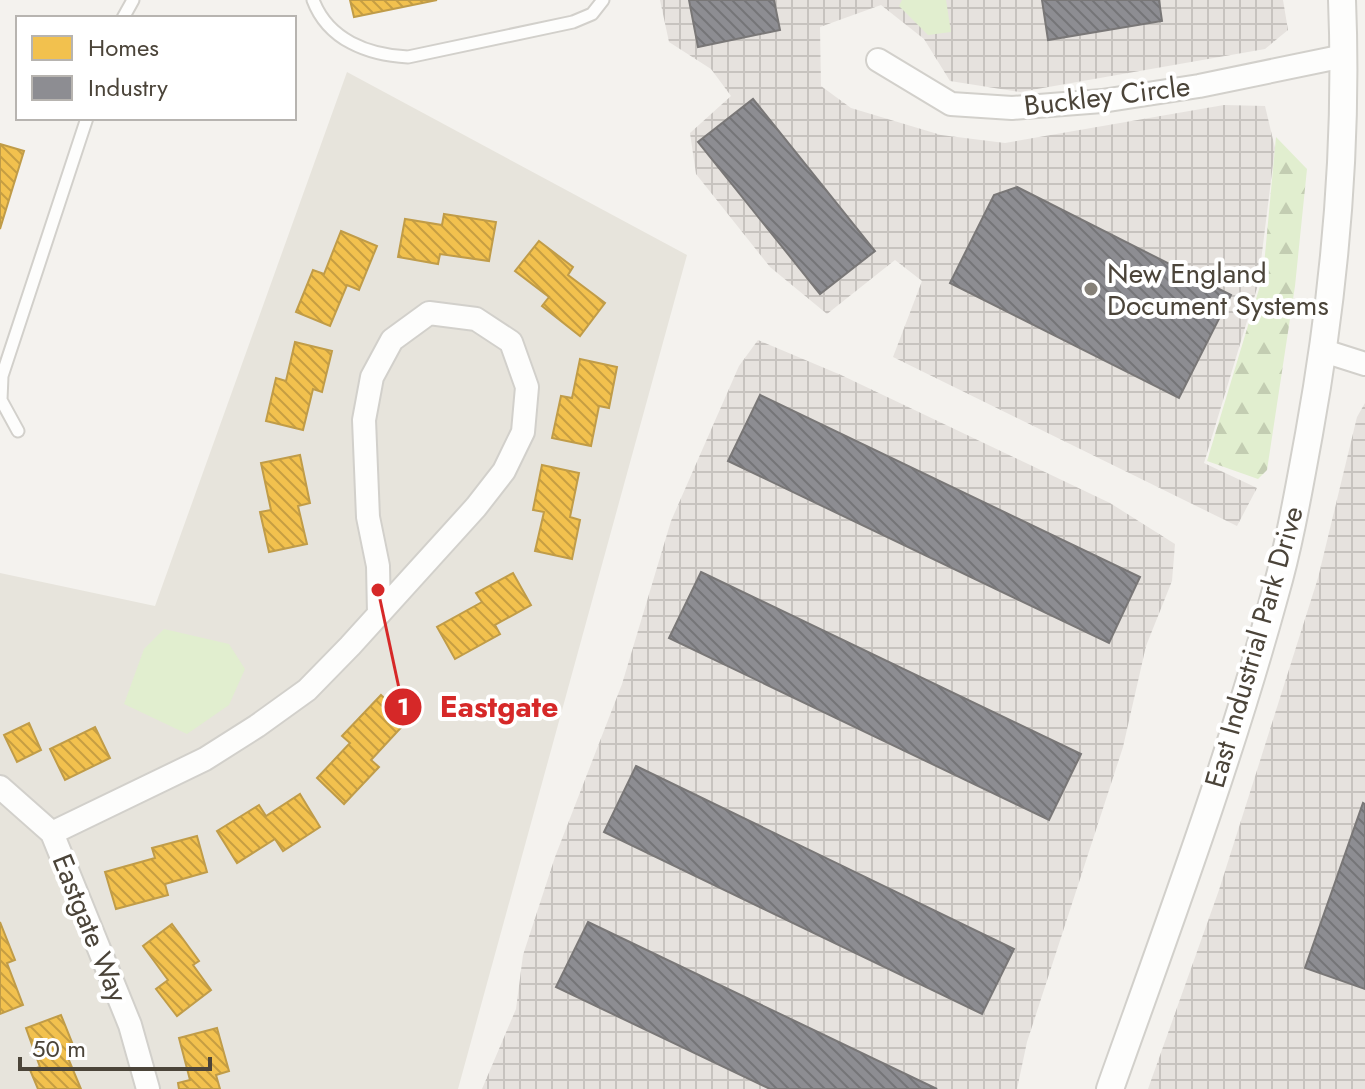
<svg xmlns="http://www.w3.org/2000/svg" width="1365" height="1089" font-family="Jost,sans-serif">
	<defs>
		<pattern id="industrial-grid" width="8" height="8" patternUnits="userSpaceOnUse" patternTransform="scale(2)"><rect width="8" height="8" fill="#e6e2de"/><path d="M0 4h8M4 0v8" fill="none" stroke="#c7c3bf"/></pattern>
		<pattern id="forest-firs" width="22" height="20" patternUnits="userSpaceOnUse" patternTransform="scale(2)"><rect width="22" height="20" fill="#e1eecf"/><path d="M5 1l3.5 6h-7zM16 11l3.5 6h-7z" fill="#c3cdb2"/></pattern>
		<pattern id="homes-back-hatch" width="6" height="6" patternUnits="userSpaceOnUse" patternTransform="scale(2)"><rect width="6" height="6" fill="#f2c14e"/><path d="M-1 5l2 2M0 0l6 6M5-1l2 2" fill="none" stroke="#c69e42"/></pattern>
		<pattern id="industry-back-hatch" width="6" height="6" patternUnits="userSpaceOnUse" patternTransform="scale(2)"><rect width="6" height="6" fill="#8d8d92"/><path d="M-1 5l2 2M0 0l6 6M5-1l2 2" fill="none" stroke="#757578"/></pattern>
	</defs>
	<rect width="100%" height="100%" fill="#f4f2ee"/>
	<polygon fill="#e7e4dc" points="347,72 687,255 458,1089 0,1089 0,573 155,606"/>
	<g fill="url(#industrial-grid)">
		<polygon points="660,0 1283,0 1288,30 1265,49 1020,92 950,81 924,39 881,5 820,27 821,86 851,108 941,135 1005,143 1224,105 1265,106 1275,148 1258,285 1204,463 1257,488 1237,526 893,357 922,281 895,260 827,314 770,267 696,174 690,133 731,96 711,69 669,42"/>
		<polygon points="758,340 841,375 1110,503 1175,544 1172,581 1146,646 1123,747 1027,1042 1017,1089 482,1089 516,1009 523,955 555,857 622,684 671,521 739,366"/>
		<polygon points="1365,403 1365,1089 1148,1089 1219,890 1318,578 1357,417"/>
	</g>
	<g fill="#e1eecf">
		<polygon points="902,0 946,0 951,32 928,35 899,6"/>
		<polygon points="164,629 229,644 245,669 229,705 187,734 124,704 144,649"/>
	</g>
	<polygon fill="url(#forest-firs)" points="1276,137 1307,169 1295,286 1267,470 1258,479 1207,461 1263,276"/>
	<g fill="url(#homes-back-hatch)" stroke="#c09c48" stroke-width="2">
		<polygon points="350,0 437,0 354,17"/>
		<polygon points="0,144 24,151 0,229"/>
		<polygon points="444,214 496,222 489,261 440,254 438,264 398,257 405,219 442,225"/>
		<polygon points="341,231 377,246 359,290 347,285 330,326 296,312 313,270 324,274"/>
		<polygon points="539,241 573,267 568,275 605,303 580,336 542,306 549,297 515,271"/>
		<polygon points="295,342 332,351 322,392 313,389 303,430 266,421 276,378 286,381"/>
		<polygon points="580,359 617,367 609,408 599,406 591,446 552,438 561,396 572,398"/>
		<polygon points="300,455 310,503 298,506 307,544 269,552 260,512 271,510 261,463"/>
		<polygon points="542,465 579,473 570,517 580,520 572,559 535,551 544,512 533,510"/>
		<polygon points="513,573 531,605 495,625 500,634 455,659 437,627 482,602 476,593"/>
		<polygon points="381,695 408,720 371,760 379,767 344,804 317,778 350,743 342,736"/>
		<polygon points="29,723 41,750 17,762 4,735"/>
		<polygon points="95,727 110,758 65,780 50,749"/>
		<polygon points="300,794 320,827 283,851 275,839 237,863 217,831 259,805 266,816"/>
		<polygon points="197,836 207,872 165,884 168,895 116,909 105,872 155,858 152,848"/>
		<polygon points="0,922 15,960 7,963 23,1005 0,1014"/>
		<polygon points="172,924 199,961 193,965 211,990 177,1016 156,989 168,980 143,946"/>
		<polygon points="61,1015 77,1055 68,1058 81,1089 38,1089 30,1070 40,1067 26,1028"/>
		<polygon points="217,1028 229,1071 216,1075 220,1089 179,1089 178,1083 190,1080 179,1038"/>
	</g>
	<g fill="url(#industry-back-hatch)" stroke="#797777" stroke-width="2">
		<polygon points="689,0 774,0 780,30 698,47"/>
		<polygon points="1042,0 1159,0 1162,21 1048,40"/>
		<polygon points="753,99 875,251 820,294 698,142"/>
		<polygon points="1017,187 1231,295 1179,398 950,283 994,195"/>
		<polygon points="760,395 1140,577 1109,643 728,461"/>
		<polygon points="701,572 1081,754 1049,820 669,638"/>
		<polygon points="636,766 1014,949 982,1014 604,832"/>
		<polygon points="1363,803 1365,804 1365,989 1305,968"/>
		<polygon points="588,922 937,1089 770,1089 556,987"/>
	</g>
	<g fill="none" stroke-linecap="round" stroke-linejoin="round">
		<defs>
			<g id="service">
				<path d="M313,0C328,40 368,55 408,57L573,22L592,14L603,0"/>
				<polyline points="123,18 133,0"/>
				<polyline points="18,431 1,400 2,376 87,118"/>
			</g>
			<g id="minor">
				<polyline points="878,60 951,104 1012,108 1102,101 1199,86 1344,56"/>
				<polyline points="1324,351 1365,364"/>
				<polyline points="0,787 52,833 130,1025 148,1089"/>
				<polyline points="52,833 205,759 257,726 307,690 350,646 476,507 504,471 523,432 527,387 511,342 476,319 429,313 392,340 372,377 364,420 368,517 378,566 379,614"/>
			</g>
			<path id="tertiary" d="M1110,1089C1168,926 1229,762 1275,594C1290,542 1299,488 1309,434C1335,290 1348,146 1342,0"/>
		</defs>
		<use href="#service" stroke="#d2d0cb" stroke-width="15"/>
		<use href="#minor" stroke="#d2d0cb" stroke-width="26"/>
		<use href="#tertiary" stroke="#d2d0cb" stroke-width="30"/>
		<use href="#service" stroke="#fdfdfc" stroke-width="11"/>
		<use href="#minor" stroke="#fdfdfc" stroke-width="22"/>
		<use href="#tertiary" stroke="#fdfdfc" stroke-width="26"/>
	</g>
	<circle fill="#868178" stroke="#fff" stroke-width="3" cx="1091" cy="289" r="8"/>
	<g text-anchor="middle" dominant-baseline="central" stroke-width="8" stroke-linejoin="round" paint-order="stroke">
		<g font-size="28" fill="#4b4439" stroke="#fff">
			<text transform="translate(1107 96) rotate(-7)">Buckley Circle</text>
			<text transform="translate(1254 647) rotate(-74)">East Industrial Park Drive</text>
			<text transform="translate(90 928) rotate(68)">Eastgate Way</text>
		</g>
		<g font-size="28" fill="#4b4439" stroke="#fff" text-anchor="start">
			<text x="1107" y="273">New England<tspan x="1107" dy="32">Document Systems</tspan></text>
		</g>
	</g>
	<path fill="none" stroke="#d62828" stroke-width="3" d="M378 590L403 707"/>
	<g fill="#d62828" stroke="#fff" stroke-width="3">
		<circle cx="378" cy="590" r="8"/>
		<circle cx="403" cy="707" r="20"/>
	</g>
	<g font-size="24" text-anchor="middle" font-weight="bold" fill="#fff">
		<text x="403" y="715">1</text>
	</g>
	<g font-size="30" text-anchor="middle" font-weight="bold" fill="#d62828" stroke="#fff" stroke-width="8" stroke-linejoin="round" paint-order="stroke">
		<text x="499" y="717">Eastgate</text>
	</g>
	<rect x="16" y="16" width="280" height="104" fill="#ffffff" stroke="#b7b4b0" stroke-width="2"/>
	<rect x="32" y="36" width="40" height="24" fill="#f2c14e" stroke="#b7b4b0" stroke-width="2"/>
	<text x="88" y="56" font-size="24" fill="#4b4439">Homes</text>
	<rect x="32" y="76" width="40" height="24" fill="#8d8d92" stroke="#b7b4b0" stroke-width="2"/>
	<text x="88" y="96" font-size="24" fill="#4b4439">Industry</text>
	<path d="M20 1057v12h190v-12" fill="none" stroke="#4b4439" stroke-width="4"/>
	<text x="32" y="1057" font-size="24" fill="#4b4439" stroke="#ffffff" stroke-width="6" paint-order="stroke">50 m</text>
</svg>
